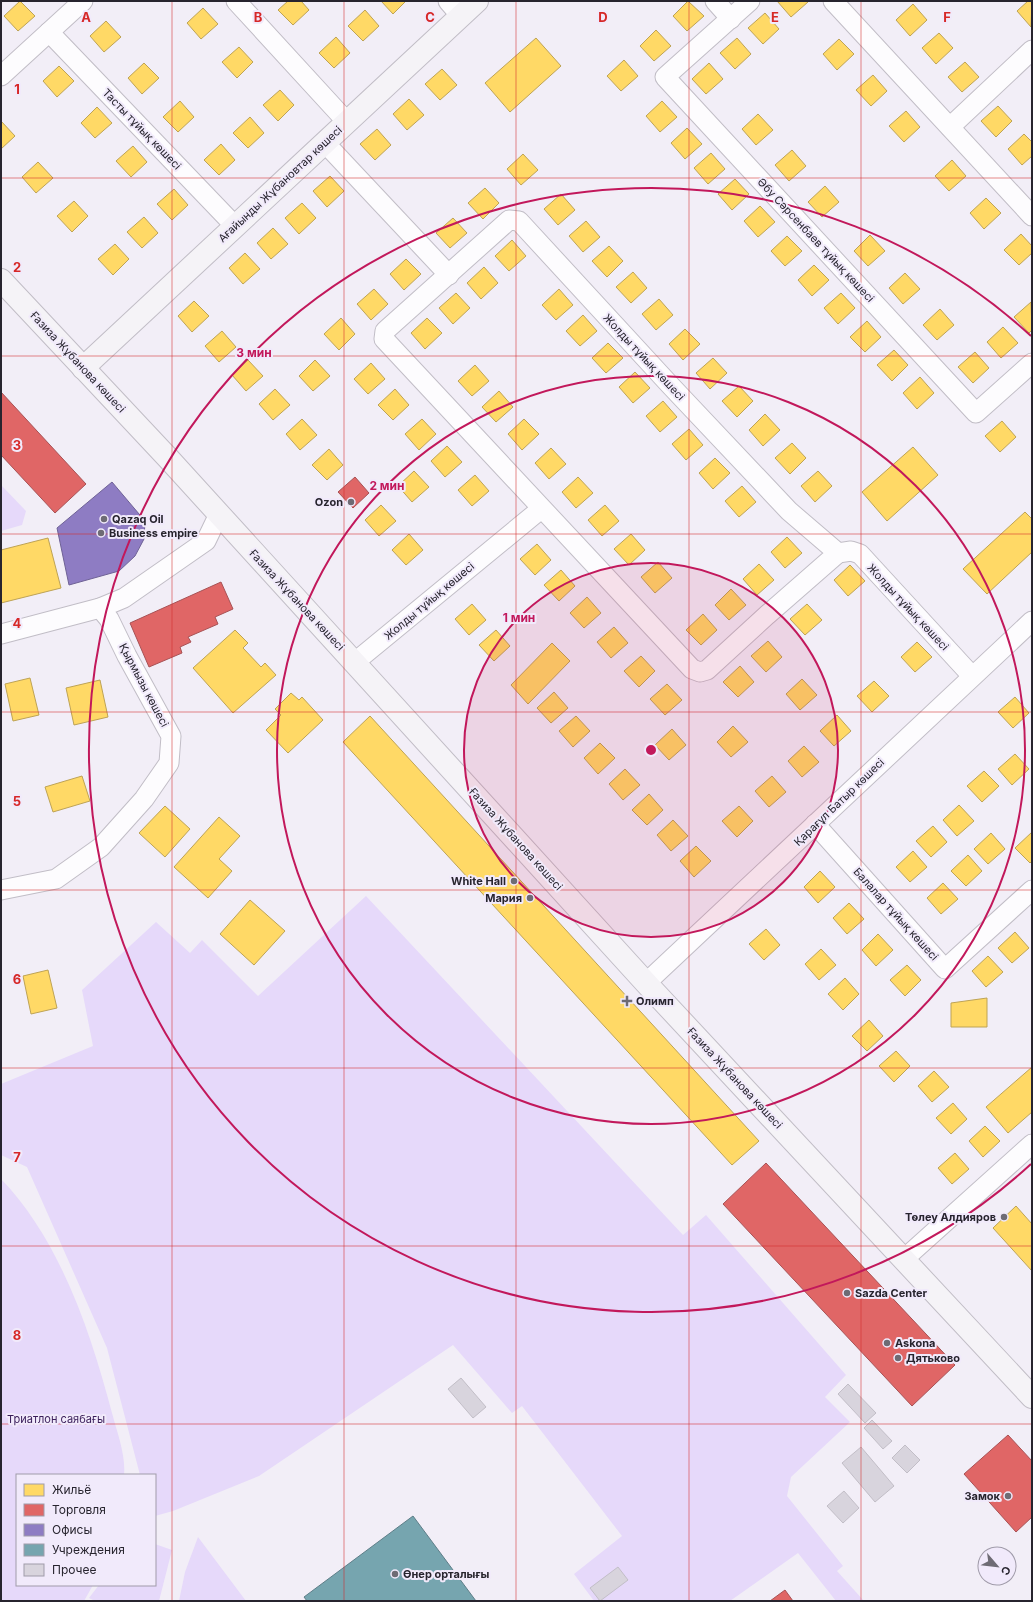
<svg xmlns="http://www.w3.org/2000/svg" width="1033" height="1602" font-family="Inter,sans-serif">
	<rect width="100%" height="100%" fill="#f2eef7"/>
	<g fill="#e6d9fa">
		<polygon points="1,485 26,511 22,525 1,531"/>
		<polygon points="366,896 683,1235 706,1215 846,1375 825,1397 850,1422 791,1477 787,1496 843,1566 837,1571 864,1601 836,1601 798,1553 730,1601 594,1601 574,1574 622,1536 522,1406 512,1413 453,1345 259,1476 173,1511 155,1516 155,1475 140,1475 107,1348 27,1167 1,1155 1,1084 93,1046 82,990 156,922 190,953 202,940 258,996"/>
		<path d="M1,1179C60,1240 91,1333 112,1413C117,1432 126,1455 124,1475H17V1585H93L84,1601H1Z"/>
		<polygon points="198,1537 246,1601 179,1601 185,1572"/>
		<polygon points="155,1544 172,1550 159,1601 95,1601 89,1598 99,1585 155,1585"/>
	</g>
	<g fill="#ffd966" stroke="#bea355">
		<polygon points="20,1 35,16 18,31 4,16"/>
		<polygon points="288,1 301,1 309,10 293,25 278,10"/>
		<polygon points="381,1 406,1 393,14"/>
		<polygon points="688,1 704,16 687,31 673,16"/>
		<polygon points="777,1 807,1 808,2 791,17"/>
		<polygon points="1028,1 1032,1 1031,27 1017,11"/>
		<polygon points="913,4 927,20 910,36 896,20"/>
		<polygon points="203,8 218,24 201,39 187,23"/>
		<polygon points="365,10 379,26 363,41 348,26"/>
		<polygon points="765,13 779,29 763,44 748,28"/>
		<polygon points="106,21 121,37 104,52 90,36"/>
		<polygon points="656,30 671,46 654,61 640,46"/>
		<polygon points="939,33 953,48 936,64 922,48"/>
		<polygon points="336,37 350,53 334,68 319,53"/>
		<polygon points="536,38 561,66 510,112 485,83"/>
		<polygon points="737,38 751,54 735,69 720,53"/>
		<polygon points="839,39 854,54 837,70 823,54"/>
		<polygon points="239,47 253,62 237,78 222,62"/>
		<polygon points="624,60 638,76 621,91 607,76"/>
		<polygon points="965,62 979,77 962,92 948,77"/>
		<polygon points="144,63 159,78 142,94 128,78"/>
		<polygon points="709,63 723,79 706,94 692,79"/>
		<polygon points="59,66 74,81 57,97 43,81"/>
		<polygon points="442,69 457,85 440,100 425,84"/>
		<polygon points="873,75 887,91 871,106 856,90"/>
		<polygon points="280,90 294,105 278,121 263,105"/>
		<polygon points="409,99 424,115 407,130 393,114"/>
		<polygon points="180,101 194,117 178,132 163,117"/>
		<polygon points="662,101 677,117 660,132 646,116"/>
		<polygon points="998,106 1012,121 996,137 981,121"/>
		<polygon points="97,107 112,123 95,138 81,123"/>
		<polygon points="906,111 920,127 904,142 889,126"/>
		<polygon points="758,114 773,130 756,145 742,129"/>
		<polygon points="250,117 264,133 248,148 233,133"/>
		<polygon points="1,121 15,136 1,149"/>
		<polygon points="687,128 702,144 685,159 671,143"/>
		<polygon points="377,129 391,145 375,160 360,144"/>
		<polygon points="1024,134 1032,142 1032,156 1022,165 1008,149"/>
		<polygon points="221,144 235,160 219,175 204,160"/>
		<polygon points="133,146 147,162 131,177 116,161"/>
		<polygon points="792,150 806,166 789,181 775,165"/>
		<polygon points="711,153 725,169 708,184 694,168"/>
		<polygon points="523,154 538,170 521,185 507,169"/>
		<polygon points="952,160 966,176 949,191 935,176"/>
		<polygon points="38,162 53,178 36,193 22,177"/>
		<polygon points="330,176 344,191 327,207 313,191"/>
		<polygon points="735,179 749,194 732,210 718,194"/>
		<polygon points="825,186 839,202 822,217 808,202"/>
		<polygon points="485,188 499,203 483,219 468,203"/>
		<polygon points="174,189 188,205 172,220 157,204"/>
		<polygon points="561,194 575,210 558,225 544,209"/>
		<polygon points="986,198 1001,213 984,229 970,213"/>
		<polygon points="74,201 88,216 72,232 57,216"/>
		<polygon points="302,203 316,218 299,234 285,218"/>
		<polygon points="760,206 775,222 758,237 744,221"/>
		<polygon points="144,217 158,233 142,248 127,232"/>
		<polygon points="453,218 467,233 450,248 436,233"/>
		<polygon points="586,221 600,237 583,252 569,236"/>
		<polygon points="273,228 288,244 271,259 257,243"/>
		<polygon points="1021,234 1032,246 1032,253 1019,265 1004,250"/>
		<polygon points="870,235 885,251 868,266 854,251"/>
		<polygon points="787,236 802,251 785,266 771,251"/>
		<polygon points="512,240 526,256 509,271 495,256"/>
		<polygon points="115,244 129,259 113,275 98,259"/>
		<polygon points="609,246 623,261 607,277 592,261"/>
		<polygon points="245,253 260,269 243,284 229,268"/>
		<polygon points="406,259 421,274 404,290 390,274"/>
		<polygon points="814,265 829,280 812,296 798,280"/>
		<polygon points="484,267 498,283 481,299 467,283"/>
		<polygon points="633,272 647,288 631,303 616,287"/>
		<polygon points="905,273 920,289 903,304 889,288"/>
		<polygon points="374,289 388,304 371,320 357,304"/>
		<polygon points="559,289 573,305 556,320 542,305"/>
		<polygon points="456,293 470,308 453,324 439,308"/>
		<polygon points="841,293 855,308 838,324 824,308"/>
		<polygon points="659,299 673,315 656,330 642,314"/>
		<polygon points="194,301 209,316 192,332 178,316"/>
		<polygon points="1031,302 1032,330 1029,333 1014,317"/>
		<polygon points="940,309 954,325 937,340 923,325"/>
		<polygon points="583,315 597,331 580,346 566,331"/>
		<polygon points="341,318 355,334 339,350 324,334"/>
		<polygon points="427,318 442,333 425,349 411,333"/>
		<polygon points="867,321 881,337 865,352 850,337"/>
		<polygon points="1003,327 1018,343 1001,358 987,342"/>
		<polygon points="685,329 700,344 683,360 669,344"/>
		<polygon points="222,331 236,347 219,362 205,346"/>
		<polygon points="608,343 623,358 606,373 592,358"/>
		<polygon points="894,350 908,365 892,381 877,365"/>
		<polygon points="975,352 989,368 973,383 958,367"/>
		<polygon points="713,358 727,373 710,389 696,373"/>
		<polygon points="248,360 263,376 246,391 232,375"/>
		<polygon points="315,360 330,376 313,391 299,376"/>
		<polygon points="371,363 385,379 368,394 354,379"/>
		<polygon points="475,365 489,381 472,396 458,381"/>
		<polygon points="635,372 650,388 633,403 619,387"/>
		<polygon points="920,377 934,393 917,409 903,393"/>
		<polygon points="739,386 753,401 737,417 722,401"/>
		<polygon points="275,389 290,405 273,420 259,404"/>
		<polygon points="395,389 409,405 393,420 378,405"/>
		<polygon points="499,391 513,407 496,422 482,407"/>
		<polygon points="663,401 677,417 660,432 646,416"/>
		<polygon points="765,414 780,430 763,446 749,430"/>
		<polygon points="302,419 317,435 300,450 286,434"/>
		<polygon points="422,419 436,434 419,450 405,434"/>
		<polygon points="524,419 539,434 522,450 508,434"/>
		<polygon points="1002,421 1016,437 1000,452 985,436"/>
		<polygon points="689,429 703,445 686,460 672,444"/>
		<polygon points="792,443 806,458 790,474 775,458"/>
		<polygon points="447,446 462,462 445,477 431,461"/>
		<polygon points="913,447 938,475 887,521 862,492"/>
		<polygon points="551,448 566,464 549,479 535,463"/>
		<polygon points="329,449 343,465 327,480 312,465"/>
		<polygon points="715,458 730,473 713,489 699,473"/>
		<polygon points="414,471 429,487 412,502 398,486"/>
		<polygon points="818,471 832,486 815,502 801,486"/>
		<polygon points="475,475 489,491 472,506 458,490"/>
		<polygon points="578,477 593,493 576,508 562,492"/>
		<polygon points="742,486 756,502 739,517 725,501"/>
		<polygon points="381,505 396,521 379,536 365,520"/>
		<polygon points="605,505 619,521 602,536 588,520"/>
		<polygon points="1025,512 1032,519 1032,552 987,594 963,569"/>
		<polygon points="409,534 423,550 406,565 392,550"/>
		<polygon points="631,534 645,550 629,565 614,549"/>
		<polygon points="787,537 802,553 785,568 771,552"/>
		<polygon points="48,538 61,588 1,603 1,550"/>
		<polygon points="537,544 551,560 535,575 520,559"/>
		<polygon points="658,562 672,578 655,593 641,577"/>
		<polygon points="759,564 774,580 757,595 743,579"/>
		<polygon points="850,565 865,581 848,596 834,580"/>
		<polygon points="561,570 575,586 559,601 544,585"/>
		<polygon points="731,589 746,605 729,620 715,605"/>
		<polygon points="587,597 601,613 584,628 570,613"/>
		<polygon points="472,604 486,620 469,635 455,619"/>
		<polygon points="807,604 822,620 805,635 790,619"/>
		<polygon points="703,614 717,630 701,645 686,630"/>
		<polygon points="614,627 628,643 611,658 597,642"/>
		<polygon points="235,630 248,643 243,648 261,667 265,663 276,675 233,713 193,668"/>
		<polygon points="496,630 510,646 494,661 479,645"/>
		<polygon points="768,641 782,657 766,672 751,656"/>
		<polygon points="917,642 932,657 915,672 901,657"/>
		<polygon points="552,643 570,661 528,704 511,685"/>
		<polygon points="641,656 655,671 639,687 624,671"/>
		<polygon points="740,666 754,682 738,697 723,682"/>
		<polygon points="30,678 39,715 13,721 5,684"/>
		<polygon points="802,679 817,695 800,710 786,694"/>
		<polygon points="100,680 108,717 74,725 66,688"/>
		<polygon points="874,681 889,696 872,712 857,696"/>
		<polygon points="667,684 682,700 665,715 650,699"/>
		<polygon points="554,692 568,708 551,723 537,708"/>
		<polygon points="291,693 299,700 302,697 323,720 288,753 266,730 281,715 275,709"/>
		<polygon points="1015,697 1029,713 1013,728 998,712"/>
		<polygon points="837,715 851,731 834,746 820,731"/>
		<polygon points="370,716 759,1141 732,1165 343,742"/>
		<polygon points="576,716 590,731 573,747 559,731"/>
		<polygon points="733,726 748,742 731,757 717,742"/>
		<polygon points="672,729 686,745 669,760 655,745"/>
		<polygon points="600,743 615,758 598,774 584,758"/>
		<polygon points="804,746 819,762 802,777 788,761"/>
		<polygon points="1015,754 1029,769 1012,785 998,769"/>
		<polygon points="625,769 640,785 623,800 609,784"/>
		<polygon points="984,771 999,786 982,802 967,786"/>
		<polygon points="82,776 90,801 53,812 45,787"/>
		<polygon points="772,776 786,792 769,807 755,791"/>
		<polygon points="649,794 663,810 647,825 632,810"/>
		<polygon points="959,805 974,821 957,836 943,820"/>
		<polygon points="165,806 190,829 165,857 139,833"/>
		<polygon points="739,806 753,821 737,837 722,821"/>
		<polygon points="219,817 240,836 219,859 232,871 208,898 174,867"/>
		<polygon points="673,820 688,836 671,851 657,835"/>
		<polygon points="933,826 947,842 931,857 916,841"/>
		<polygon points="1032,832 1032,861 1030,863 1015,848"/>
		<polygon points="991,833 1005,849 988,864 974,849"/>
		<polygon points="696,846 711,861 694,877 680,861"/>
		<polygon points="913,851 927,867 910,882 896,867"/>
		<polygon points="968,855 982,871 966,886 951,871"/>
		<polygon points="820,871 835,887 818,903 804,887"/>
		<polygon points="943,883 958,899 941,914 927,898"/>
		<polygon points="250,900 285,931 254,965 220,934"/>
		<polygon points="849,903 864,919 847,934 833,918"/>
		<polygon points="766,929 780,945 764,960 749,944"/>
		<polygon points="1015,932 1029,948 1012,963 998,948"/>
		<polygon points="878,934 893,950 876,966 862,950"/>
		<polygon points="821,949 836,965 819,980 805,964"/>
		<polygon points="988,956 1003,972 986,987 972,971"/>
		<polygon points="907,965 921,980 905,996 890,980"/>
		<polygon points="48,970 57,1008 31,1014 23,976"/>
		<polygon points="845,978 859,994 843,1010 828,994"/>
		<polygon points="987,998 987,1027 951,1027 951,1003"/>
		<polygon points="869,1020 883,1036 867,1051 852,1036"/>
		<polygon points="896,1051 910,1066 894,1082 879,1066"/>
		<polygon points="1032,1067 1032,1112 1008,1133 986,1107"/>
		<polygon points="934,1071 949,1087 932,1102 918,1086"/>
		<polygon points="953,1103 967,1119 951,1134 936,1118"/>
		<polygon points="985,1126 1000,1141 983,1157 969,1141"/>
		<polygon points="955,1153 969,1169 952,1184 938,1168"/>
		<polygon points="1016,1206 1032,1224 1032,1271 993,1228"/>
	</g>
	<g fill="#e06666" stroke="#a85255">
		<polygon points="1,392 86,484 55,513 1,455"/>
		<polygon points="355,477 369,493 353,508 338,492"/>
		<polygon points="221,582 233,609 215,617 218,624 188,637 191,642 180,647 182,653 149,667 130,623"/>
		<polygon points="766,1163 955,1365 912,1406 723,1204"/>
		<polygon points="1008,1435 1032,1461 1032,1517 1016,1532 964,1474"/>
		<polygon points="785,1590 793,1601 770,1601"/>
	</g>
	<polygon fill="#8e7cc3" stroke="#6f6296" points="112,482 145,521 144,539 135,556 119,571 69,585 57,528"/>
	<polygon fill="#76a5af" stroke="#5e7e88" points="413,1516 476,1601 307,1601 304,1597"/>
	<g fill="#d8d4dd" stroke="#c2bec7">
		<polygon points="461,1378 486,1407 473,1418 448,1389"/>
		<polygon points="848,1384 876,1413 865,1423 838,1394"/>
		<polygon points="872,1420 892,1441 883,1449 864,1428"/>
		<polygon points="905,1445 920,1460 907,1473 892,1458"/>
		<polygon points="861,1447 894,1486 875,1502 842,1463"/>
		<polygon points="844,1491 859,1508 843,1523 827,1506"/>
		<polygon points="618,1567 628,1580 600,1601 590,1588"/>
	</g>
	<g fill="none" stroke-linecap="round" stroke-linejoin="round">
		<defs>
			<g id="street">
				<polyline points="236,1 347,122"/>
				<polyline points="448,1 461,16"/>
				<polyline points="715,1 731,19"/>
				<polyline points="750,1 665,77 976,413 1032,363"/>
				<polyline points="833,1 1032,216"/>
				<polyline points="49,32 235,226"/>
				<polyline points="1,76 83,1"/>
				<polyline points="950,127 1032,50"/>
				<polyline points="325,143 449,275"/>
				<polygon points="509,220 519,221 670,385 789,511 838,553 767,615 707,670 700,672 692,669 384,339 385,331"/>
				<polyline points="838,553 851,551 860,554 972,676"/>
				<polyline points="1,634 100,608 124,598 206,541 219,514"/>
				<polyline points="355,662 541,509"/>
				<polyline points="815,824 945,969 1032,890"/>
				<polyline points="1,890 56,879 101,847 144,799 169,763 171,736 127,656 109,619 100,608"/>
				<polyline points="646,983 1032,621"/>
				<polyline points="904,1259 1032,1144"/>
			</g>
			<g id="secondary">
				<polyline points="1,280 168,458 646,983 1032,1397"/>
				<polyline points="83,368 477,1"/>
			</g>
		</defs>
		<use href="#street" stroke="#c1bdc6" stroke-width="21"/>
		<use href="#secondary" stroke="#c1bdc6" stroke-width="24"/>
		<use href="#street" stroke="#fdfcfe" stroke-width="19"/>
		<use href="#secondary" stroke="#f5f3f7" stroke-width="22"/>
	</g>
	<path fill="none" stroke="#d62828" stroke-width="1" stroke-opacity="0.55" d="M172,1V1601M344,1V1601M516,1V1601M689,1V1601M861,1V1601M1,178H1032M1,356H1032M1,534H1032M1,712H1032M1,890H1032M1,1068H1032M1,1246H1032M1,1424H1032"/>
	<circle cx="651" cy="750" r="187" fill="#c2185b" fill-opacity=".12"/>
	<g fill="none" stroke="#c2185b" stroke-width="2">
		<circle cx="651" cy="750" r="187"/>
		<circle cx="651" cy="750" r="374"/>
		<path d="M1031 1164A562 562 0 1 1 1031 336"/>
	</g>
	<g fill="#6e6b74" stroke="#f1eafb" stroke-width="1.5">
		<circle cx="351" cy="502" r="4"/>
		<circle cx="104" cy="519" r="4"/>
		<circle cx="101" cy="533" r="4"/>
		<circle cx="514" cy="881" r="4"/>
		<circle cx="530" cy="898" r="4"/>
		<path d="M625 995h4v4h4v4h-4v4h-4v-4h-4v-4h4z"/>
		<circle cx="1004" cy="1217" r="4"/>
		<circle cx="847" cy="1293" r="4"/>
		<circle cx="887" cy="1343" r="4"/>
		<circle cx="898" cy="1358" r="4"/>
		<circle cx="1008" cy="1496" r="4"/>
		<circle cx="395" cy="1574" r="4"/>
	</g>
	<g text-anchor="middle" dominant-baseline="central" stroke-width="4" stroke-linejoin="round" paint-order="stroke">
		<g font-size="11" fill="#27242e" stroke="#f1eafb">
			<text transform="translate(142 129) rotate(46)">Тасты тұйық көшесі</text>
			<text transform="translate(280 184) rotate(-43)">Ағайынды Жұбановтар көшесі</text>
			<text transform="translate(816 240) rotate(47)">Әбу Сәрсенбаев тұйық көшесі</text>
			<text transform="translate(644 357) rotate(47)">Жолды тұйық көшесі</text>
			<text transform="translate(78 362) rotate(47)">Ғазиза Жұбанова көшесі</text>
			<text transform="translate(297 600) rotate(47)">Ғазиза Жұбанова көшесі</text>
			<text transform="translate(429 601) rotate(-40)">Жолды тұйық көшесі</text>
			<text transform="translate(908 607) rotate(47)">Жолды тұйық көшесі</text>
			<text transform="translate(144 685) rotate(62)">Қырмызы көшесі</text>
			<text transform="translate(839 802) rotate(-44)">Қарағұл Батыр көшесі</text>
			<text transform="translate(516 839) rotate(48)">Ғазиза Жұбанова көшесі</text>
			<text transform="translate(896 914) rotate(48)">Балалар тұйық көшесі</text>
			<text transform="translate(735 1078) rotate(47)">Ғазиза Жұбанова көшесі</text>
		</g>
		<g font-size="11" font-weight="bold" fill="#27242e" stroke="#f1eafb" text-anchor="start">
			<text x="343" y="502" text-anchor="end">Ozon</text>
			<text x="112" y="519">Qazaq Oil</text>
			<text x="109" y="533">Business empire</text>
			<text x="506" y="881" text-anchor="end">White Hall</text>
			<text x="522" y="898" text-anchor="end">Мария</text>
			<text x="636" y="1001">Олимп</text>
			<text x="996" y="1217" text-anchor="end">Төлеу Алдияров</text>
			<text x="855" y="1293">Sazda Center</text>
			<text x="895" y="1343">Askona</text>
			<text x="906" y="1358">Дятьково</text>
			<text x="1000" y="1496" text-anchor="end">Замок</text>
			<text x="403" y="1574">Өнер орталығы</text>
		</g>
		<g font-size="11" fill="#3a1d59" stroke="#f1eafb">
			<text x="56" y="1419">Триатлон саябағы</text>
		</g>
	</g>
	<g font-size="13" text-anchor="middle" font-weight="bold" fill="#d62828" stroke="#f1eafb" stroke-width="4" stroke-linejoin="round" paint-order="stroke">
		<text x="86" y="22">A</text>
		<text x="258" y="22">B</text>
		<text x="430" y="22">C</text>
		<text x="603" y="22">D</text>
		<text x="775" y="22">E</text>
		<text x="947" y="22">F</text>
		<text x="17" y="94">1</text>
		<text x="17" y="272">2</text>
		<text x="17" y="450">3</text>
		<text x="17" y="628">4</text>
		<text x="17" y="806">5</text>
		<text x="17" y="984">6</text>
		<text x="17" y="1162">7</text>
		<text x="17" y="1340">8</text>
	</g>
	<circle cx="651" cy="750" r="6" fill="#c2185b" stroke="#f1eafb" stroke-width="2"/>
	<g font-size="12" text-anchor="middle" font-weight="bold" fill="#c2185b" stroke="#f1eafb" stroke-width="4" stroke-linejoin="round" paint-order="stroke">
		<text x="254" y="357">3 мин</text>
		<text x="387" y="490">2 мин</text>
		<text x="519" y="622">1 мин</text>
	</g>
	<rect width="1033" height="1602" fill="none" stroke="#27242e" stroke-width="4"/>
	<rect x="16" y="1474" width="140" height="112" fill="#f1eafb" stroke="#a09ba9"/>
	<rect x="24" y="1484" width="20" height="12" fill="#ffd966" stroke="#a09ba9"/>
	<text x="52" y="1494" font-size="12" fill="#27242e">Жильё</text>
	<rect x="24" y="1504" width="20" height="12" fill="#e06666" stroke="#a09ba9"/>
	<text x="52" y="1514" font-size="12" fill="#27242e">Торговля</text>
	<rect x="24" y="1524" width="20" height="12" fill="#8e7cc3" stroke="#a09ba9"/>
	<text x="52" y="1534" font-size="12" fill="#27242e">Офисы</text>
	<rect x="24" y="1544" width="20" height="12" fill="#76a5af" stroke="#a09ba9"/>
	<text x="52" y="1554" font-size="12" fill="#27242e">Учреждения</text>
	<rect x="24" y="1564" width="20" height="12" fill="#d8d4dd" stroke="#a09ba9"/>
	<text x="52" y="1574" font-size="12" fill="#27242e">Прочее</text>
	<g transform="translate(997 1566) rotate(118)"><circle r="19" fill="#f1eafb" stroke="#a09ba9"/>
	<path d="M0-3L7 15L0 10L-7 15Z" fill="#6e6b74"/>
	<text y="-6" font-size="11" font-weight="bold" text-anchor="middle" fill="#27242e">С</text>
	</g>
</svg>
